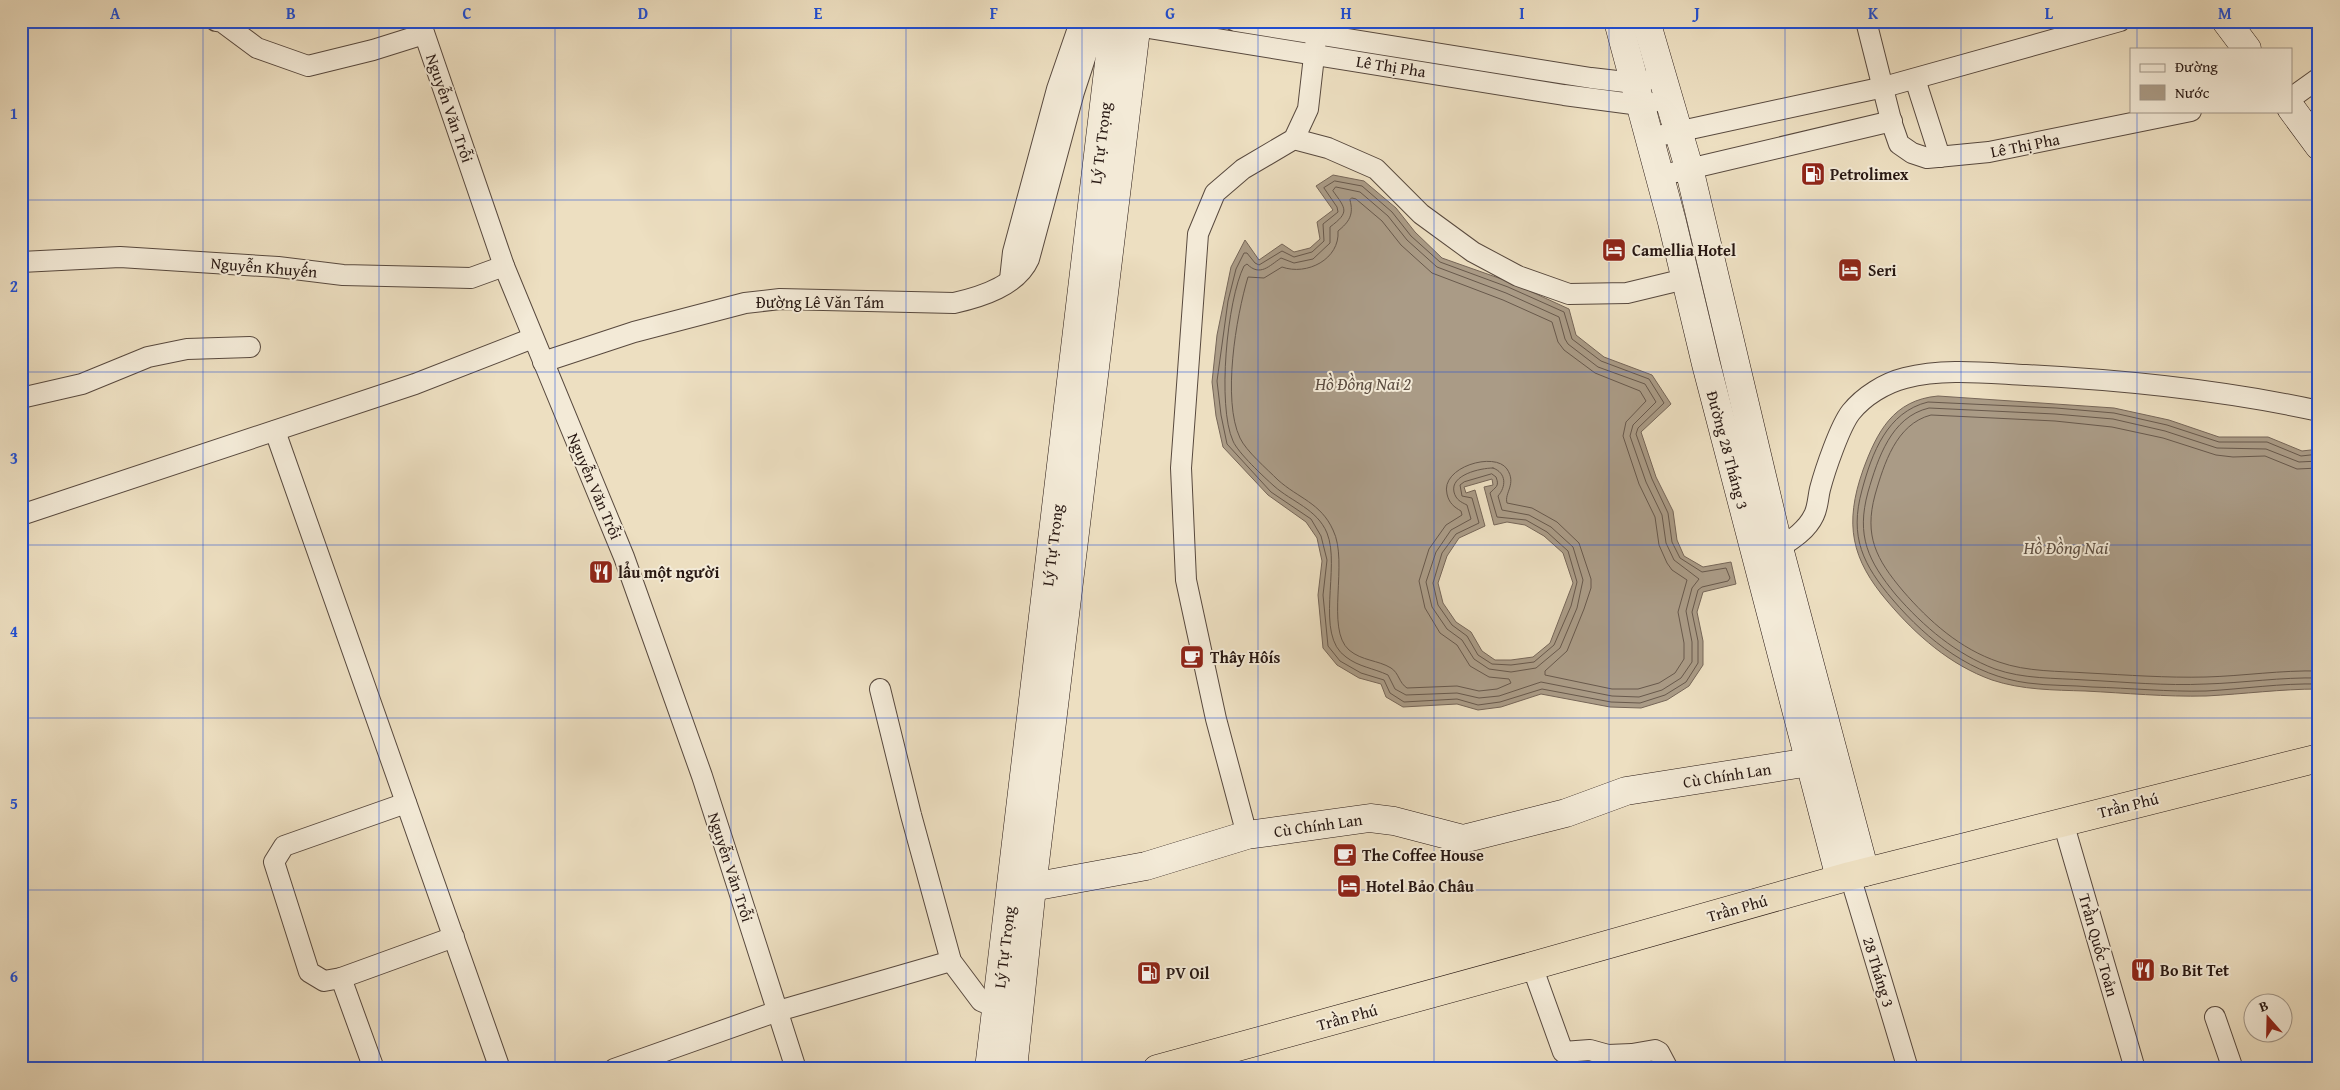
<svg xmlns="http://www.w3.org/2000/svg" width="2340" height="1090" font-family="'Gentium Book Plus',serif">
	<rect width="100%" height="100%" fill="#eddfc1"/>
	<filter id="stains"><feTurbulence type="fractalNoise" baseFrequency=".004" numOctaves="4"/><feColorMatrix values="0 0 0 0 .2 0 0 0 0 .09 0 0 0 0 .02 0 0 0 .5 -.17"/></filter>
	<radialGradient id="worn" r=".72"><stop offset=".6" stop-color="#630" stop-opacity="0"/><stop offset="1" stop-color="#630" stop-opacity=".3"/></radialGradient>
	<g fill="#aa9b86" stroke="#766658" fill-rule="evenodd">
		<path d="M1333,175L1364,181L1396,208L1415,232L1442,258L1510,282L1569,309L1576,335L1604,357L1652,375L1671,404L1641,432L1656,477L1673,511L1677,540L1684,556L1703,567L1731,562L1736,584L1703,592L1697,612L1703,641V665L1689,686L1667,700L1641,708L1610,707L1541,694L1501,707L1478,710L1457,704L1403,707L1386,697L1381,684L1359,678L1337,665L1323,648L1318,595L1322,561L1317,538L1306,522L1268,495L1223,447L1216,416L1212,382L1217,335L1231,267L1245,240L1259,260L1282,244L1294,252L1310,248L1320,239L1317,222L1333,210L1316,186ZM1492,479L1493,485L1484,487L1494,525L1507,522L1525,525L1544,536L1563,553L1573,583L1550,643L1533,657L1511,660H1495L1482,651L1471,632L1456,622L1443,603L1438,583L1447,556L1459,538L1485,526L1475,490L1466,493L1464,487Z"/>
		<path d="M1938,396L2114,408L2169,420L2219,437H2268L2302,451L2319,449V689C2281,689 2244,694 2206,696C2165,697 2126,693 2085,691C2054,690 2022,690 1992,680C1950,665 1916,635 1888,602C1851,559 1844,524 1863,470C1877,432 1893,400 1938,396Z"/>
	</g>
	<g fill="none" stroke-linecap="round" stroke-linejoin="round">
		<g stroke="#68594c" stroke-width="1">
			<polygon points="1335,181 1362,186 1392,212 1411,236 1440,262 1508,287 1564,312 1572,339 1601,361 1649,379 1664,403 1638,428 1636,434 1652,479 1668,513 1672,542 1680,558 1702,572 1726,568 1730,578 1728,581 1702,587 1698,590 1692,612 1698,641 1698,663 1686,682 1665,695 1640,703 1611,702 1542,689 1500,702 1478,705 1457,699 1404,702 1390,693 1384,680 1361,673 1340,661 1328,646 1323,595 1327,560 1321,536 1311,519 1271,492 1227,444 1221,415 1217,381 1228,301 1236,269 1244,253 1247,253 1255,263 1259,265 1282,251 1294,257 1312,252 1324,241 1323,224 1338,212 1337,207 1324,188"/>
			<path d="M1336,187L1360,192L1388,216L1407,240L1437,267L1506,293L1559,317L1565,339L1568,344L1598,367L1645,384L1656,402L1633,425L1630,436L1646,482L1662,515L1666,543L1674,560L1699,579L1692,588L1686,611L1692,642V662L1681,678L1662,690L1639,697L1612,696L1541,682L1499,696L1479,698L1457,693L1406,695L1395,689L1388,675C1373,668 1359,667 1346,657C1314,635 1341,567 1327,533C1317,509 1292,502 1274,486C1264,477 1238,453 1233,441C1217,406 1227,300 1244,266L1247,264C1260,277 1269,266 1281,258L1294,263L1313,259L1330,243V227C1350,212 1346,209 1333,191Z"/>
			<path d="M1352,198L1356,199L1382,221L1401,245L1432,273L1503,300L1552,322L1558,342L1564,350L1595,373L1640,391L1646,401L1626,422L1623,436L1639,484L1655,517L1659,545L1667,563L1672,570L1687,580L1678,612L1684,643V659L1675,673L1659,683L1638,689H1612L1545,675V671L1567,651L1584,609L1591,588V579L1579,543L1557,522L1532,508L1507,503C1504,493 1517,484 1507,469C1495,451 1440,467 1447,494C1449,503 1454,507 1461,511L1462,515L1446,525L1429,549L1419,581L1425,608L1440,633L1457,645L1470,666L1489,677L1509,679L1511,683L1497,689L1479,691L1457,686L1407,688C1399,683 1399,673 1391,668C1378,660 1362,661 1349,650C1325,629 1349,562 1333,530C1321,503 1298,498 1278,480C1267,469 1246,451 1240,438C1222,400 1236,317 1248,277L1264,278L1282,267C1307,276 1340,259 1338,231C1349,222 1354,215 1350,200Z"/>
			<path d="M2319,454L2301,456L2267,442H2219L2167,425L2114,413L2056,408L1928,402C1887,412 1872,453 1862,490C1849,537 1863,565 1893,600C1928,641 1973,676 2028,683C2049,686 2071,685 2092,687C2130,688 2168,692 2206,691C2243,689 2281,683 2319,684"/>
			<path d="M2319,461L2299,462L2266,449L2217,448L2165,431L2113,419L2055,414L1929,408C1891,417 1878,458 1868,492C1856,536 1868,561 1896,595C1924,627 1956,654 1995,669C2023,679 2055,678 2085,680C2125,682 2165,686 2206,684C2243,683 2281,677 2319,678"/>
			<path d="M1493,468C1507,473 1506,487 1498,496L1502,510L1529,515L1551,527L1573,547L1583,580L1577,608L1560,648L1536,668L1511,672L1489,669L1474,659L1462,640L1447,629L1432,607L1426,582L1436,552L1451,530L1471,519L1467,505C1461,502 1456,500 1454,492C1450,475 1480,468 1493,468Z"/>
			<path d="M2319,468L2297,469L2265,456L2233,457L2216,455L2163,438L2112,427L2055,421L1931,415C1896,424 1884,464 1875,495C1864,536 1876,559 1903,591C1929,621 1960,649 1999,662C2027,672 2059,671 2088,673C2128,675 2166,678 2206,677C2243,676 2281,670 2319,671"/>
			<path d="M1492,474L1496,477C1500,487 1495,487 1490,493L1497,517L1526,520L1547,532L1568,551L1577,582L1571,606L1554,645L1534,662L1511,665L1492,664L1478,655L1467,636L1452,625L1438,605L1433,583L1442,553L1456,534L1479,523L1472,498L1462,496L1460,485L1464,482Z"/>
		</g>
		<defs>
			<g id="street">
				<polyline points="216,21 222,22 257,48 308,66 373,50 424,34"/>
				<polyline points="420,21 504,266 624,557 702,776 796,1069"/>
				<polyline points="1235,21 1591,78 1634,83 1646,81"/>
				<polyline points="1866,21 1892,124 1899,144 1912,153 1927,158 1989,152 2191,111"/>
				<polyline points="1915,79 1940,157"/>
				<polyline points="2291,98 2319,78"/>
				<polyline points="1649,138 1884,87 2120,21"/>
				<polyline points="1294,139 1328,148 1376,169 1421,214 1473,252 1518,276 1569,294 1627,293 1685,279"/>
				<polyline points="1659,176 1892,121"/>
				<polyline points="21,262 120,257 278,267 343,275 471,278 504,266"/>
				<polyline points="1010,279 1013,252 1057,89 1077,31 1083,21"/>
				<path d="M543,362L634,332L745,303L780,299L954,303C981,297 1017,286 1029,259L1074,92L1091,40L1106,24L1114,23L1136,26L1564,95L1640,105L1652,103"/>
				<polyline points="21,398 82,384 148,357 187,349 250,347"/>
				<polyline points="275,431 500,1069"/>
				<polyline points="21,515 415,384 533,338"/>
				<path d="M1779,548C1793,539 1807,530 1814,515C1818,507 1818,497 1820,489C1825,470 1840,426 1851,412C1864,396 1885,383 1905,378C1944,368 1986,373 2026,375C2124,380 2223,390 2319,411"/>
				<polyline points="880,689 911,815 951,961 981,1001 997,1008"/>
				<polyline points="406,803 284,846 274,862 309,972 324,981 341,978 454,937"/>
				<polyline points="2063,822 2135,1069"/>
				<polyline points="1247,835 1216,719 1186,580 1181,468 1198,234 1215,193 1243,169 1294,139 1308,109 1318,21"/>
				<polyline points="1850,876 1908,1069"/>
				<polyline points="1532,966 1563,1052 1590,1050 1608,1055 1632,1054 1655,1050 1659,1052 1668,1069"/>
				<polyline points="341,978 374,1069"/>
				<polyline points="2215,1017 2233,1069"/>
				<polyline points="614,1069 778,1011 951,961"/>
			</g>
			<g id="secondary">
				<polyline points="1618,21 1672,222 1706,364 1840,878"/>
				<polyline points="1646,21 1689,168 1779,548 1865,872"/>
				<polyline points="2226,21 2247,49"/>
				<polyline points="2291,108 2319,146"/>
				<polyline points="1016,885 1032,887 1146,866 1247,835 1370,818 1394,821 1463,839 1566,813 1626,791 1810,762"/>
				<polyline points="989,1069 1114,21"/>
				<polyline points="1013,1069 1032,887 1137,21"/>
			</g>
			<polyline id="highway" points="1157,1069 1532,966 1850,876 2319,758"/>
		</defs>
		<use href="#street" stroke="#58493e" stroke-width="22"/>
		<use href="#secondary" stroke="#271712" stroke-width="29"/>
		<use href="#highway" stroke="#271712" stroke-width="29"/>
		<use href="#street" stroke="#f3ead7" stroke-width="20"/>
		<use href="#secondary" stroke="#f3ead7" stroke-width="28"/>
		<use href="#highway" stroke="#eddfc1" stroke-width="28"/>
	</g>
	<path fill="none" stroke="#1d4ed8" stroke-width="1" stroke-opacity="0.55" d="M203,21V1069M379,21V1069M555,21V1069M731,21V1069M906,21V1069M1082,21V1069M1258,21V1069M1434,21V1069M1609,21V1069M1785,21V1069M1961,21V1069M2137,21V49M2137,111V1069M21,200H2319M21,372H2319M21,545H2319M21,718H2319M21,890H2319"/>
	<defs>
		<symbol id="fuel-square" viewBox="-11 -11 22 22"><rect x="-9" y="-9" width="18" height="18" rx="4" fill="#8f2418" stroke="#f3ead7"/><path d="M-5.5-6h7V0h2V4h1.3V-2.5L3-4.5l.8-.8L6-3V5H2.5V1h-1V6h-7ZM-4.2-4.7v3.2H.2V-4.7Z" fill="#fff"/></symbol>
		<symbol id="hotel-square" viewBox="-11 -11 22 22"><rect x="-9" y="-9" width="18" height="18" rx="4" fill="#8f2418" stroke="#f3ead7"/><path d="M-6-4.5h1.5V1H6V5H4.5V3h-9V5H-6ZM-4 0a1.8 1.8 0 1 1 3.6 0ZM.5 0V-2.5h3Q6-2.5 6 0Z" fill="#fff"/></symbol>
		<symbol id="restaurant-square" viewBox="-11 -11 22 22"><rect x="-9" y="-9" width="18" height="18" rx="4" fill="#8f2418" stroke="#f3ead7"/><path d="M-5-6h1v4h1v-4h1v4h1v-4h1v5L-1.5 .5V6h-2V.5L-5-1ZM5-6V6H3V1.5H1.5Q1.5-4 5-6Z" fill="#fff"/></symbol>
		<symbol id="cafe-square" viewBox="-11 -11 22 22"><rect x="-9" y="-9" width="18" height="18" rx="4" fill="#8f2418" stroke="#f3ead7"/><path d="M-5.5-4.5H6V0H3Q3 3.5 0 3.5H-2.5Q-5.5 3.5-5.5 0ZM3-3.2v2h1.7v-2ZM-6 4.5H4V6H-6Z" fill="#fff"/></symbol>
	</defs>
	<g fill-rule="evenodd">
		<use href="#fuel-square" x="1799" y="160" width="28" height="28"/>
		<use href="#hotel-square" x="1600" y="236" width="28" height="28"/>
		<use href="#hotel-square" x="1836" y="256" width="28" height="28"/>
		<use href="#restaurant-square" x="587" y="558" width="28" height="28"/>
		<use href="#cafe-square" x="1178" y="643" width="28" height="28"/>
		<use href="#cafe-square" x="1331" y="841" width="28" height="28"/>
		<use href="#hotel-square" x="1335" y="872" width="28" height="28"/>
		<use href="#restaurant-square" x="2129" y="956" width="28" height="28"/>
		<use href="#fuel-square" x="1135" y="959" width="28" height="28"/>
	</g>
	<g text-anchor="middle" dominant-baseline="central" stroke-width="4" stroke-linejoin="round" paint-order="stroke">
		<g font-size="16" fill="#271712" stroke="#f3ead7">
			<text transform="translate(1391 66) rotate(9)">Lê Thị Pha</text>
			<text transform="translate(450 108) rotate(71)">Nguyễn Văn Trỗi</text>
			<text transform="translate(1100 143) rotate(-83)">Lý Tự Trọng</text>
			<text transform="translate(2025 145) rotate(-11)">Lê Thị Pha</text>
			<text transform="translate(264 267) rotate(5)">Nguyễn Khuyến</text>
			<text x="820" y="302">Đường Lê Văn Tám</text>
			<text transform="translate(1728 450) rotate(75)">Đường 28 Tháng 3</text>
			<text transform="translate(595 486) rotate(67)">Nguyễn Văn Trỗi</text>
			<text transform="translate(1052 545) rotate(-83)">Lý Tự Trọng</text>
			<text transform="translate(1727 775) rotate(-9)">Cù Chính Lan</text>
			<text transform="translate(2128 805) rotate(-14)">Trần Phú</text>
			<text transform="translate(1318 825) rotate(-8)">Cù Chính Lan</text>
			<text transform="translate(731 867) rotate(72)">Nguyễn Văn Trỗi</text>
			<text transform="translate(1737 908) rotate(-16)">Trần Phú</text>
			<text transform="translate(2099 945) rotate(74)">Trần Quốc Toản</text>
			<text transform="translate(1004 947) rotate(-83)">Lý Tự Trọng</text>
			<text transform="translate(1879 972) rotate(73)">28 Tháng 3</text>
			<text transform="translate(1347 1017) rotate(-15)">Trần Phú</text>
		</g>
		<g font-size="16" font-weight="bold" fill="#271712" stroke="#f3ead7" text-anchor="start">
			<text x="1830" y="174">Petrolimex</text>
			<text x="1632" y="250">Camellia Hotel</text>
			<text x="1868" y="270">Seri</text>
			<text x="618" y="572">lẩu một người</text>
			<text x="1210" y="657">Thây Hôís</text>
			<text x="1362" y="855">The Coffee House</text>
			<text x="1366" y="886">Hotel Bảo Châu</text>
			<text x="2160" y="970">Bo Bit Tet</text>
			<text x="1166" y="973">PV Oil</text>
		</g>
		<g font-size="18" font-style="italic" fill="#5b4c40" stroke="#f3ead7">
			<text x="1363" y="383">Hồ Đồng Nai 2</text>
			<text x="2066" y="547">Hồ Đồng Nai</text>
		</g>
	</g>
	<rect width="2340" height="1090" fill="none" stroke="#eddfc1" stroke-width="55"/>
	<rect x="2130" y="48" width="162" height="65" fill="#f3ead7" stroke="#a19688"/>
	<rect x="2140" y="64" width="25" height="8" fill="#f3ead7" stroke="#a19688"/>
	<text x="2175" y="72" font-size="15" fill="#271712">Đường</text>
	<rect x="2140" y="85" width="25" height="15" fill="#aa9b86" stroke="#a19688"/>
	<text x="2175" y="98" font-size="15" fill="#271712">Nước</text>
	<g transform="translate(2268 1018) rotate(340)"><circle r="24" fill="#f3ead7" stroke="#a19688"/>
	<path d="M0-4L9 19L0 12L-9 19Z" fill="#8f2418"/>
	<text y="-8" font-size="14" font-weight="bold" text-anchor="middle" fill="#271712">B</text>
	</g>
	<rect x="28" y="28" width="2284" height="1034" fill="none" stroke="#1d4ed8" stroke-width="2"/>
	<g font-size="16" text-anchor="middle" font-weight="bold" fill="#1d4ed8">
		<text x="115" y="19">A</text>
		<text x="291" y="19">B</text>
		<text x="467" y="19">C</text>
		<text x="643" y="19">D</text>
		<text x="818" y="19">E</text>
		<text x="994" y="19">F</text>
		<text x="1170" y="19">G</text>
		<text x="1346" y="19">H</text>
		<text x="1522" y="19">I</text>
		<text x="1697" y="19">J</text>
		<text x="1873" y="19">K</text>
		<text x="2049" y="19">L</text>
		<text x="2225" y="19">M</text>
		<text x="14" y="119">1</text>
		<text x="14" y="292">2</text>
		<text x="14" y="464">3</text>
		<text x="14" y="637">4</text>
		<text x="14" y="809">5</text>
		<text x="14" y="982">6</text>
	</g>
	<rect width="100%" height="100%" filter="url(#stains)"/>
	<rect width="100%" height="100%" fill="url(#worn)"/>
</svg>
